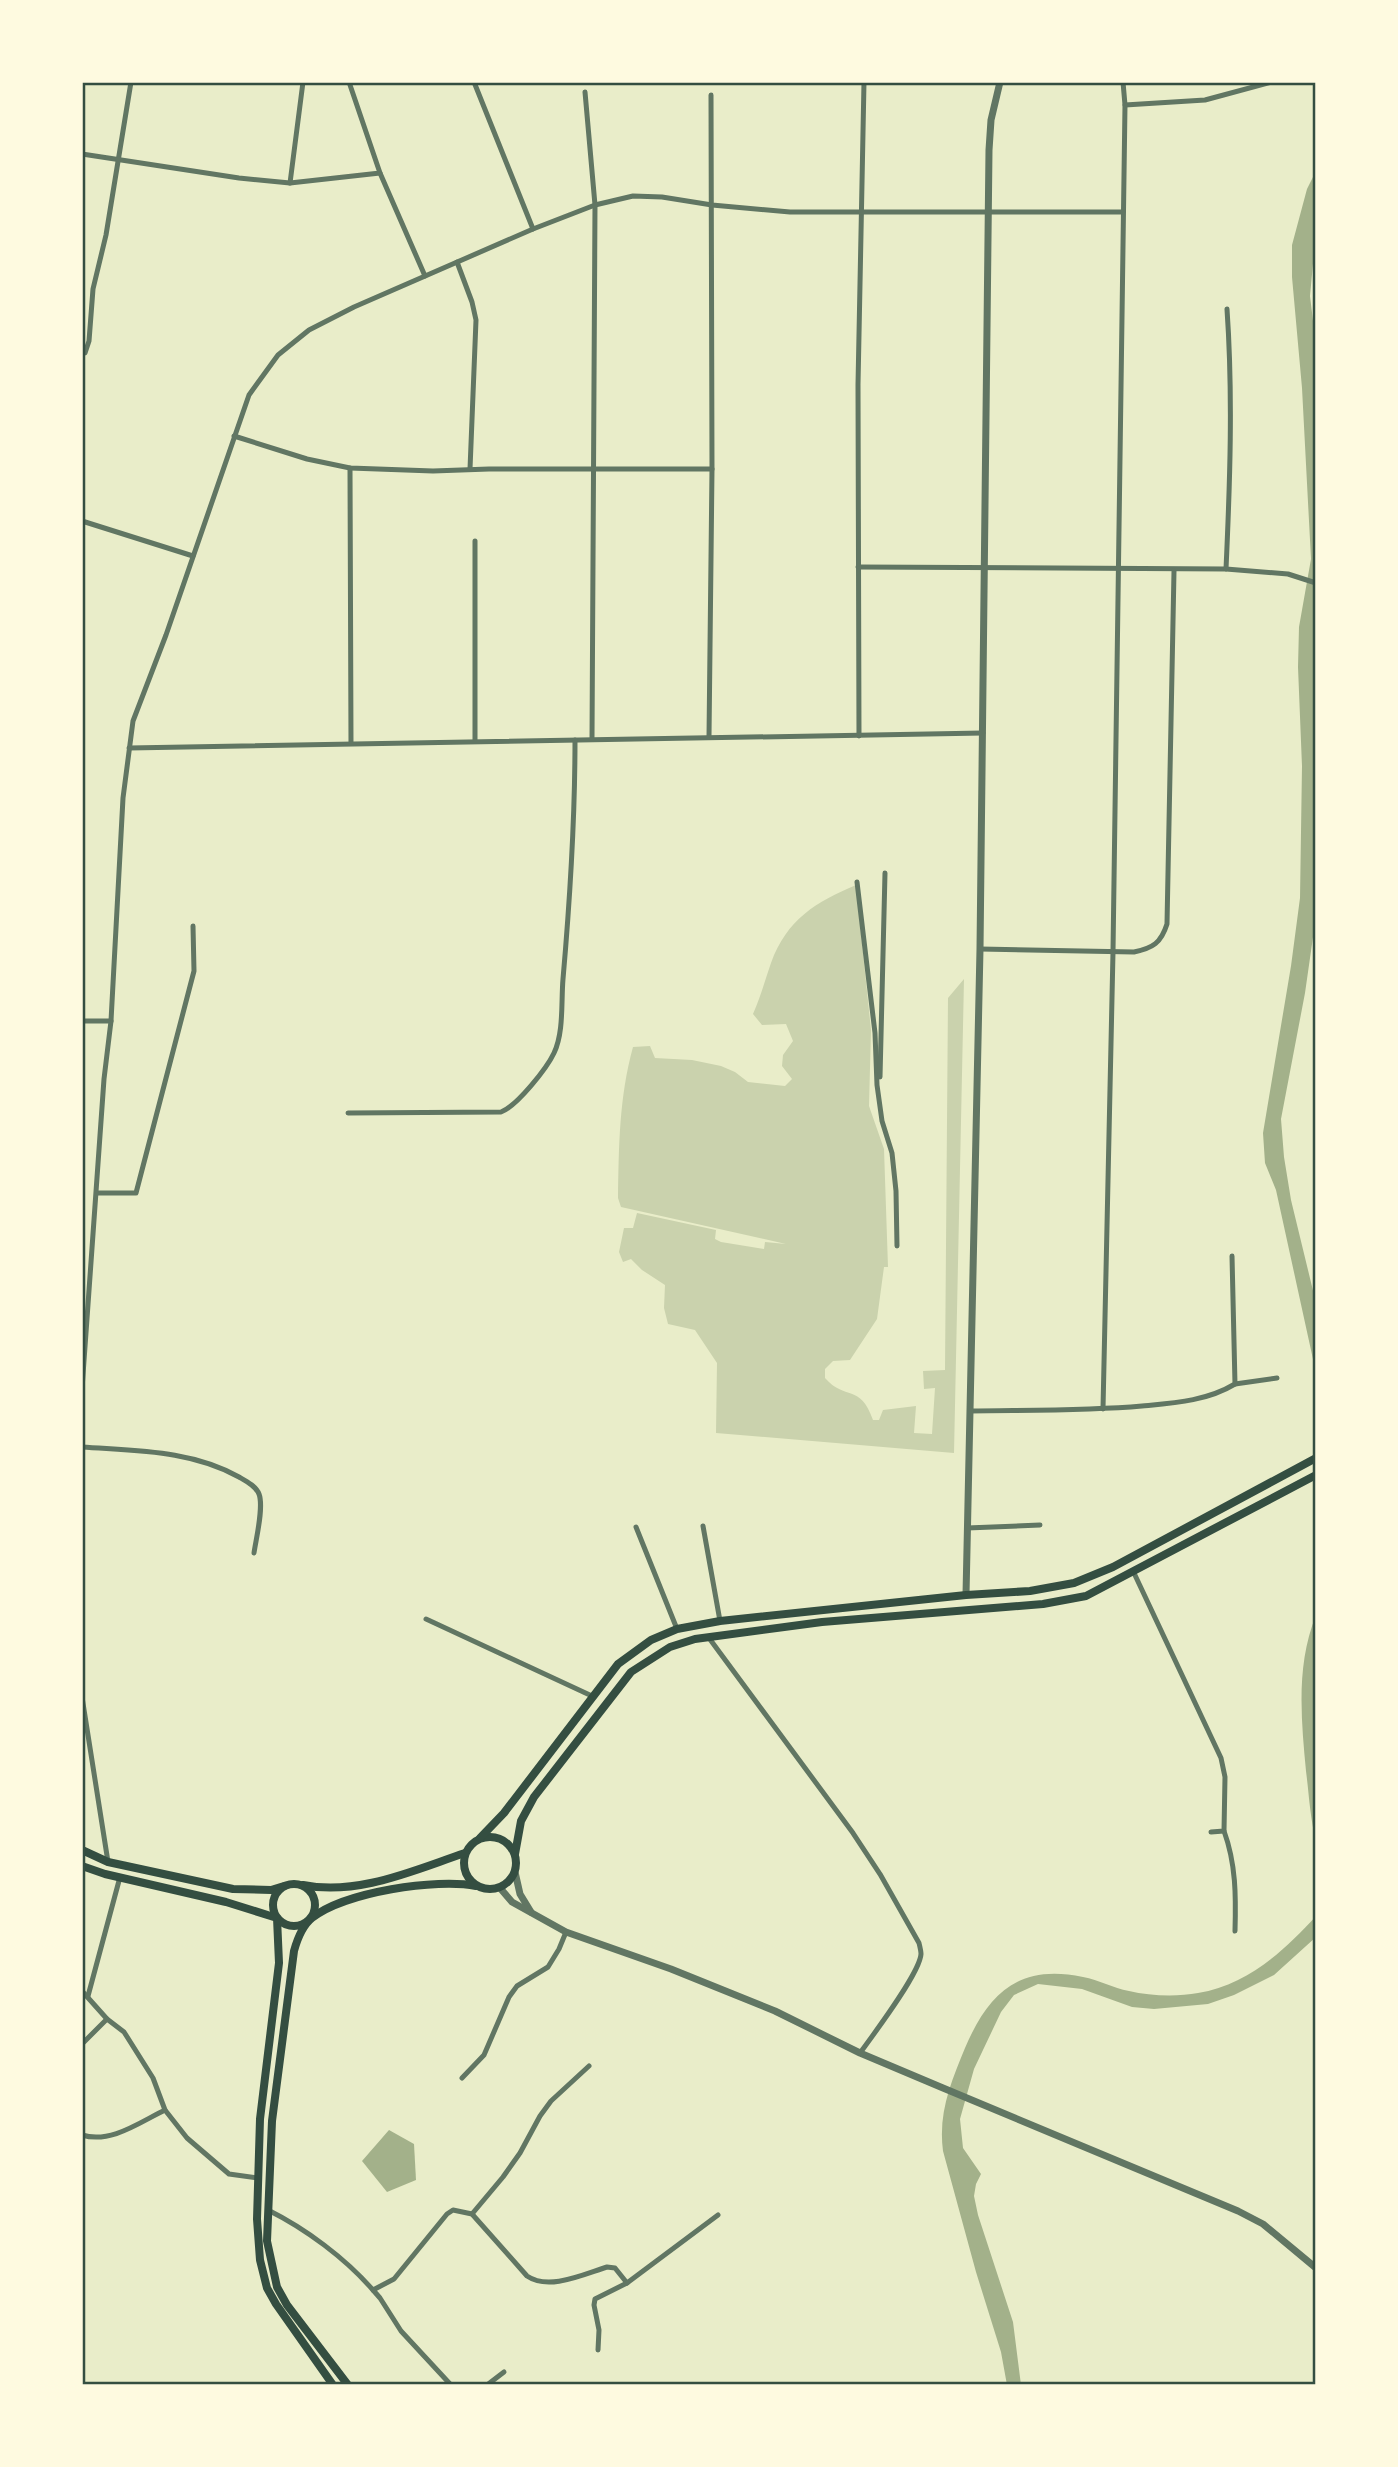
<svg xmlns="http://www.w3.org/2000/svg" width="1398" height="2467" font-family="'Archivo Narrow',sans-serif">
	<rect width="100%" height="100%" fill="#e9edc9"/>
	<path fill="#cad2ad" d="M856,885L871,1030L869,1106L884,1149L888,1267H884L877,1319L850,1360L833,1361L825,1369V1378C845,1401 860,1383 873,1420H879L883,1410L916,1406L914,1433L932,1434L935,1388L924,1389L923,1371L945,1370L948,998L964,979L954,1453L716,1433L717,1363L695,1330L668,1324L664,1308L665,1285L642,1270L631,1259L623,1262L619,1252L624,1228H633L637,1213L716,1230L715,1239L721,1242L764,1249L765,1242L786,1244L621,1207L618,1198C619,1145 619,1098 633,1047L650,1046L655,1058L692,1060L721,1066L735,1072L748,1082L785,1086L792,1079L782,1066L783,1055L793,1041L786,1024L762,1025L753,1014C761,996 765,980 771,963C787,919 816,902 856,885Z"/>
	<g fill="#a3b18a">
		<polygon points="1316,171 1316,231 1310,296 1316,346 1316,916 1305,993 1281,1119 1284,1157 1291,1200 1316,1303 1316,1373 1276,1190 1265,1163 1263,1133 1291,966 1300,898 1302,766 1298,667 1299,627 1311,559 1302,388 1292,277 1292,245 1307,189"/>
		<path d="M1316,1615V1841C1310,1818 1309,1794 1306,1771C1301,1718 1296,1665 1316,1615Z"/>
		<path d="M1316,1916V1937L1274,1975L1234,1995L1208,2004L1154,2009L1132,2007L1082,1989L1038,1984L1014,1995L1001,2012L974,2069L960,2119L963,2148L981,2174L976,2184L974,2196L978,2215L1013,2322L1021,2385H1007L1001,2352L976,2272L943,2151C938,2113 951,2082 965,2048C989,1992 1019,1964 1083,1977C1099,1980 1113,1988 1129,1991C1150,1996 1177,1997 1198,1993C1247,1985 1283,1952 1316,1916Z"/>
		<polygon points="389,2130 414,2144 416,2180 387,2192 362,2161"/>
	</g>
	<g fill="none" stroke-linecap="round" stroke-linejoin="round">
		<g stroke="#617663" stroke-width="5">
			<polyline points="474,82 533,229"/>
			<polyline points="585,92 595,205 592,739"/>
			<polyline points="1125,105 1205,100 1272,82"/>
			<polyline points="82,154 239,178 290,183 380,173 349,82"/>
			<polyline points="380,173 425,276"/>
			<polyline points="290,183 303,82"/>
			<polyline points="457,262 472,302 476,320 470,469"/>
			<polyline points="82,353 85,353 89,341 93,289 106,235 131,82"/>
			<polyline points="234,436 307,459 350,468 433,471 489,469 712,469"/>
			<polyline points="350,468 351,743"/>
			<polyline points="82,521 193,556"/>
			<polyline points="475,541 475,741"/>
			<polyline points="858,567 1226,569 1288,574 1316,583"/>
			<path d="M1226,569C1230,482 1233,396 1227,309"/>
			<polyline points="859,736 858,385 864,82"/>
			<polyline points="709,737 712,469 711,95"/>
			<polyline points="129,748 983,733"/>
			<polyline points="857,882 875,1033 877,1085 882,1121 892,1153 896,1191 897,1246"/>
			<path d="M980,949L1134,952C1153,948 1161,943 1167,924L1174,571"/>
			<polyline points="82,1021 111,1021"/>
			<polyline points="880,1077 885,873"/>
			<path d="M348,1113L501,1112C517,1106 547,1068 554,1053C564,1032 561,1002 563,979C570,899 575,819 575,740"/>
			<polyline points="97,1193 136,1193 194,971 193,926"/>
			<polyline points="1235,1384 1277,1378"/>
			<polyline points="82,1389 104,1079 111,1021 123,798 133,721 166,635 249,395 278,355 309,330 354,307 533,229 595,205 633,196 662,197 712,205 790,212 1123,212"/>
			<polyline points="1103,1409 1113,952 1125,105 1123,82"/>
			<path d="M970,1411C1028,1410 1085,1411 1142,1406C1174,1403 1207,1401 1235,1384L1232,1256"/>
			<path d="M82,1447C136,1451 191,1450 239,1477C246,1481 256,1486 259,1494C264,1507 256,1539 254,1553"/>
			<polyline points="703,1526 720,1621"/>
			<polyline points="636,1527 677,1629"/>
			<polyline points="967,1528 1040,1525"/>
			<polyline points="1134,1573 1221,1758 1225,1777 1224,1831 1211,1832"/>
			<polyline points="426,1619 592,1696"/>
			<path d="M709,1638L853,1833L880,1874L919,1943C920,1947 921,1951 921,1954C920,1973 873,2035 860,2053"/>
			<polyline points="82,1697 108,1862"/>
			<path d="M1224,1831C1236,1864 1236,1896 1235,1931"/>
			<polyline points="82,1991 107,2019 124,2032 153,2078 165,2110 187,2138 229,2174 258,2178"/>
			<polyline points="88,1996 120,1877"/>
			<polyline points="82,2044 107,2019"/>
			<polyline points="462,2078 484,2055 509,1997 517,1986 548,1967 559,1949 566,1932"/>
			<path d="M82,2135C111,2144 140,2122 165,2110"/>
			<path d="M268,2210C306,2229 345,2258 373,2290L394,2279L447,2214L453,2210L472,2214L527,2276C549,2291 584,2274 607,2267L615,2268L627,2283L718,2215"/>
			<polyline points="472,2214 503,2177 520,2153 540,2116 551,2101 589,2066"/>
			<polyline points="373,2290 380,2298 401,2331 451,2385"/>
			<polyline points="598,2350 599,2330 594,2305 595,2299 627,2283"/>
			<polyline points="487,2385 504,2372"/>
		</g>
		<g stroke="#617663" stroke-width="7">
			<polyline points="966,1595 980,949 989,150 991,120 1000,82"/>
			<polyline points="515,1872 520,1894 531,1912"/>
			<polyline points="500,1888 512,1902 566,1932 671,1969 775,2011 860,2053 943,2088 1238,2211 1263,2224 1316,2268"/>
		</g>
		<g stroke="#344e41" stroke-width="8">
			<circle cx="490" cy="1863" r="26"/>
			<polyline points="480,1838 504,1813 618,1664 651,1640 677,1629 720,1621 966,1595 1030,1591 1074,1583 1113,1567 1316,1458"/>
			<polyline points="82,1850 108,1862 233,1889 271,1890 284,1886"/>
			<polyline points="515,1854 521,1821 534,1797 631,1672 670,1647 695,1639 822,1622 1043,1604 1086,1596 1316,1475"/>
			<polyline points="82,1866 105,1874 226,1902 277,1918 279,1963 260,2119 257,2219 260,2260 267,2288 276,2304 333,2385"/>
			<circle cx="294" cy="1905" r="21"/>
			<path d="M303,1885C358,1896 414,1870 465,1853"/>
			<path d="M348,2385L287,2305L277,2287L267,2241L272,2121L294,1951C297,1940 302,1926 312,1918C344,1892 437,1878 476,1886"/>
		</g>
	</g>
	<rect width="1398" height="2467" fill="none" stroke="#fefae0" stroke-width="168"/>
	<rect x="84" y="84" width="1230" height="2299" fill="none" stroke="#344e41" stroke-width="2.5"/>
</svg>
